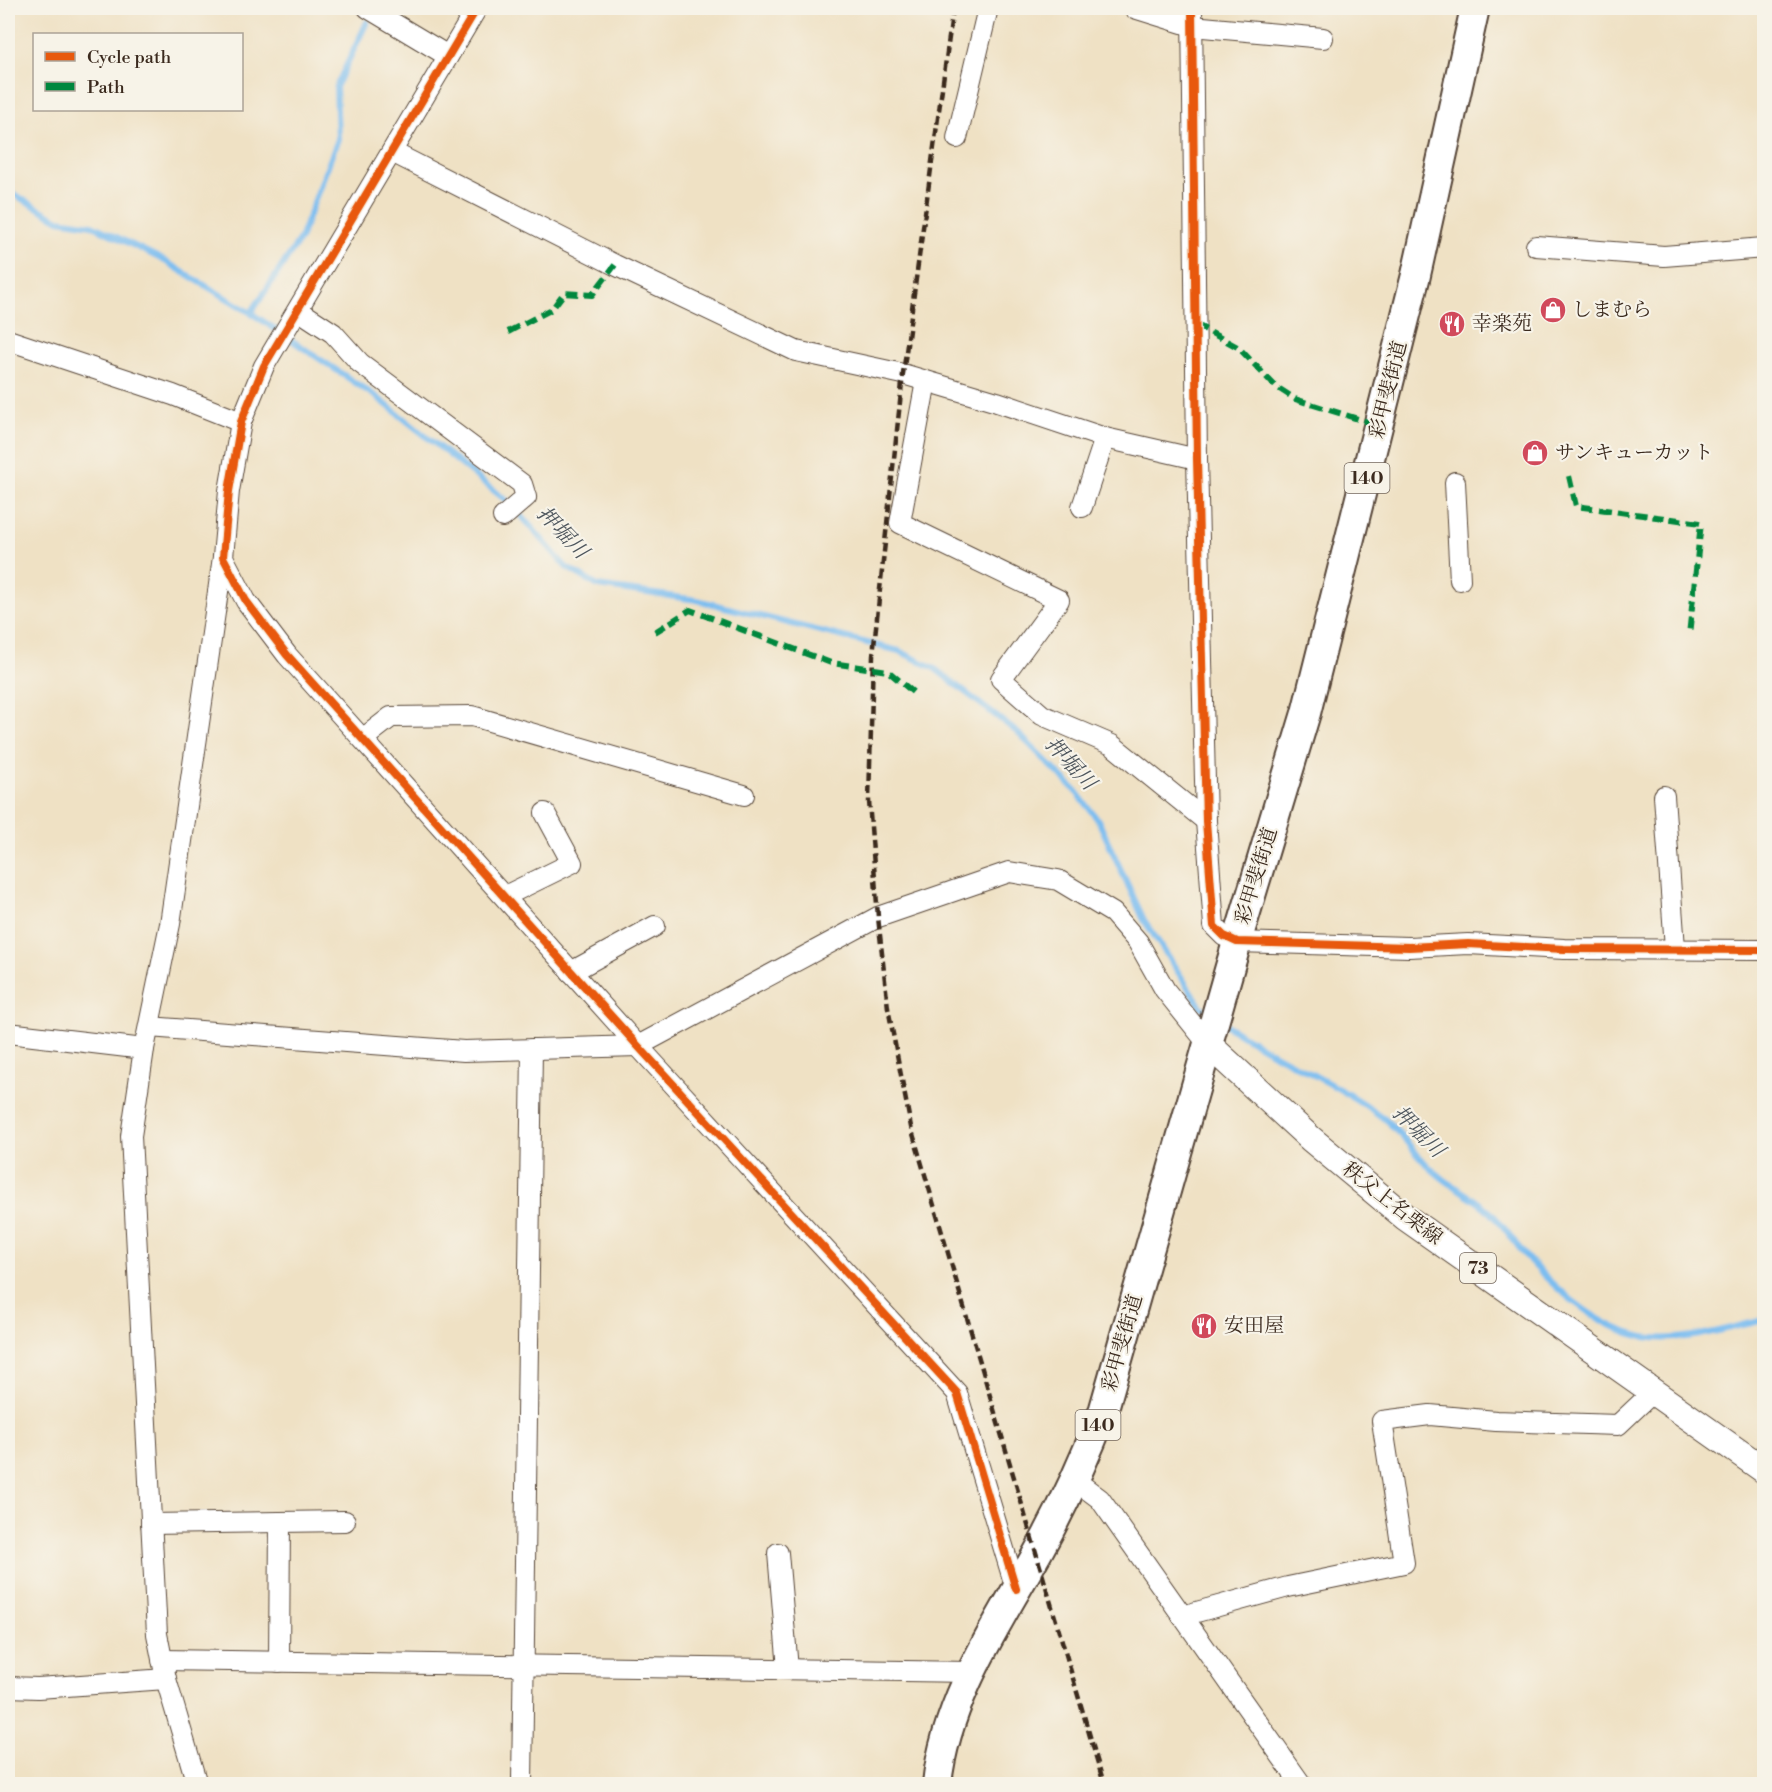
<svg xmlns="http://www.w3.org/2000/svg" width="1772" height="1792" font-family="'Libre Bodoni','Noto Serif JP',serif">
	<rect width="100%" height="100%" fill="#f7f3e8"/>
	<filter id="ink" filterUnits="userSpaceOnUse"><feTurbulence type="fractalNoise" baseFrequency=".0167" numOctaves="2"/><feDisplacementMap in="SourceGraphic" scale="12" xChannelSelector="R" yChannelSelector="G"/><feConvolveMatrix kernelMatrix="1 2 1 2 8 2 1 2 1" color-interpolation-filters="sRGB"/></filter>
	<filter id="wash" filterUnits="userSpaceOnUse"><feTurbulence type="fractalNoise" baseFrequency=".008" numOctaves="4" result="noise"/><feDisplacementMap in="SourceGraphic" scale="24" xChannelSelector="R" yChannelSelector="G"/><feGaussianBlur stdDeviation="1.35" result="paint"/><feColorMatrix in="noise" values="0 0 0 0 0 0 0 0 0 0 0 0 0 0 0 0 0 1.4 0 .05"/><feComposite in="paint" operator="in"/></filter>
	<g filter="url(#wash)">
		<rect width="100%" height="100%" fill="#efe1c4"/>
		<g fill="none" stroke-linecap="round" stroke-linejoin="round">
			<g stroke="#7bbdf0" stroke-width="6">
				<polyline points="8,191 59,220 92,225 163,260 251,313 378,398 513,506 566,567 598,586 697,600 899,651 934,668 1018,733 1075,790 1098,820 1144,920 1201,1007 1209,1012"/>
				<polyline points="251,313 300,239 338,139 336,87 367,22"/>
				<path d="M1222,1022C1273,1058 1333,1080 1382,1117C1403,1133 1416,1157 1436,1173C1454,1189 1478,1198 1494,1216C1508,1231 1518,1248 1531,1262C1560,1294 1609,1335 1653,1338C1691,1341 1728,1328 1764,1320"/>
			</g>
		</g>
	</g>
	<g filter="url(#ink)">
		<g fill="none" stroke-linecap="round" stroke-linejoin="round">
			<defs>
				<g id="minor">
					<polyline points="368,8 448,56"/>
					<polyline points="477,8 264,366 241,422 229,491 223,557 246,601 287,655 638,1046 957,1393 1016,1589"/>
					<polyline points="1134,8 1192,26 1323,38"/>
					<polyline points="1192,8 1197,459 1206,821 1214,926 1224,936 1237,942 1409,947 1468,944 1564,949 1764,950"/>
					<polyline points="957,138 988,8"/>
					<polyline points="392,152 615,265 796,351 903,374 997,402 1105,438 1197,459"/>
					<polyline points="1536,246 1664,256 1764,248"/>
					<polyline points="298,310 333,333 360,363 522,484 526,497 503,517"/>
					<polyline points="8,340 173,395 241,422"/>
					<polyline points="926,381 900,523 1059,600 1001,679 1042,715 1112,745 1206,821"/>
					<polyline points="1455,482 1460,580"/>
					<polyline points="1082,507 1105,438"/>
					<polyline points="364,738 391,717 472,716 744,795"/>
					<polyline points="1664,796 1675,948"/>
					<polyline points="505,896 572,863 545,813"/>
					<polyline points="571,972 655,926"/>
					<polyline points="149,1027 464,1051 638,1046 878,917 1009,872 1058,880 1113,913 1138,942 1165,990 1209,1045"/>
					<polyline points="8,1033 144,1049"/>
					<polyline points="1076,1481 1100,1499 1301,1784"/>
					<polyline points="151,1524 345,1521"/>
					<polyline points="778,1553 788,1669"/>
					<polyline points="1182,1616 1288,1587 1404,1563 1382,1421 1430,1415 1496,1421 1618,1425 1653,1392"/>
					<polyline points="162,1660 971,1672"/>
					<polyline points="279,1662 280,1522"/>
					<polyline points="8,1687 38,1688 166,1679"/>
					<polyline points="197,1784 166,1679 157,1634 131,1136 144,1049 170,924 223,557"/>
					<polyline points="522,1784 532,1049"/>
				</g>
				<polyline id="major" points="1209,1045 1311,1139 1405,1217 1764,1470"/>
				<path id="highway" d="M937,1784C946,1699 997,1625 1038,1552C1063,1507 1084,1461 1103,1412L1237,942L1306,713L1416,275L1475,8"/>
			</defs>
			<use href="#minor" stroke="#564537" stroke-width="22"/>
			<use href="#major" stroke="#564537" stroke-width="28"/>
			<use href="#highway" stroke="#564537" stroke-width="32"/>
			<use href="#minor" stroke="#fff" stroke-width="20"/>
			<use href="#major" stroke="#fff" stroke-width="26"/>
			<use href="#highway" stroke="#fff" stroke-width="28"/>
			<polyline stroke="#3b2a1e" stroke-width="4.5" stroke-dasharray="9 4.5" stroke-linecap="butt" points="953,8 903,374 873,655 869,801 878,917 888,1008 911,1127 1104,1784"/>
			<g stroke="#00873e" stroke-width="6" stroke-dasharray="12 6" stroke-linecap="butt">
				<polyline points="1195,324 1239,348 1275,386 1295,399 1380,426"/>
				<polyline points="508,332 552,309 564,293 592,295 615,265"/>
				<polyline points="1569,476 1576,506 1701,523 1689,635"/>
				<polyline points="655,632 690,610 831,663 888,671 914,693"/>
			</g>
			<defs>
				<g id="cycleway">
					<polyline points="477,8 264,366 241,422 229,491 223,557 246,601 287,655 638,1046 957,1393 1016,1589"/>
					<polyline points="1192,8 1197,459 1206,821 1214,926 1224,936 1237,942 1409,947 1468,944 1564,949 1764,950"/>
				</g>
			</defs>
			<use href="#cycleway" stroke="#f7f3e8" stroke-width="11"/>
			<use href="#cycleway" stroke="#e8590c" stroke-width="8"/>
		</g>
	</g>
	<defs>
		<symbol id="shop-disc" viewBox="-11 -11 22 22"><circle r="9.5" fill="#d1495b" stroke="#f7f3e8"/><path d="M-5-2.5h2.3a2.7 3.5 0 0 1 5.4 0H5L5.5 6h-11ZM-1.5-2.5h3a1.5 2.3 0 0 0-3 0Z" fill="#fff"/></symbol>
		<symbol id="restaurant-disc" viewBox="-11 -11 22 22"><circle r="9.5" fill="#d1495b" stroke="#f7f3e8"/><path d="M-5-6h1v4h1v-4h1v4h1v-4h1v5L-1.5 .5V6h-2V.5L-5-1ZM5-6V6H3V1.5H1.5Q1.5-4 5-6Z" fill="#fff"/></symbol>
	</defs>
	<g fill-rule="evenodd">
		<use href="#shop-disc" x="1538" y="295" width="30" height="30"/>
		<use href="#restaurant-disc" x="1437" y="309" width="30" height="30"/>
		<use href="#shop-disc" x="1520" y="438" width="30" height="30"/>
		<use href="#restaurant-disc" x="1189" y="1311" width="30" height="30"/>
	</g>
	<g text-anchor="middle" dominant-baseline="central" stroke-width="4.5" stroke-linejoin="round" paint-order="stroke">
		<g fill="#f7f3e8" stroke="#73665b" stroke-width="1.5">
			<rect x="1344.5" y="463" width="45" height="30" rx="4.5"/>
			<rect x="1460" y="1253" width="36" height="30" rx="4.5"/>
			<rect x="1075.5" y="1410" width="45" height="30" rx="4.5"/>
		</g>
		<g font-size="18" font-weight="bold" fill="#3b2a1e">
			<text x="1367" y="478">140</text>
			<text x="1478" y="1268">73</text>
			<text x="1098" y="1425">140</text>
		</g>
		<g font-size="20" fill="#3b2a1e" stroke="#f7f3e8" text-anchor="start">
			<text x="1572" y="310">しまむら</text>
			<text x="1472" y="324">幸楽苑</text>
			<text x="1555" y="453">サンキューカット</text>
			<text x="1224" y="1326">安田屋</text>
		</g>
		<g font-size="20" fill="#3b2a1e" stroke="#f7f3e8">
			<text transform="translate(1389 390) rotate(-76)">彩甲斐街道</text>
			<text transform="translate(1257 876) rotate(-73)">彩甲斐街道</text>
			<text transform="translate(1392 1204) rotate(38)">秩父上名栗線</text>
			<text transform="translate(1123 1343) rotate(-74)">彩甲斐街道</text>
		</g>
		<g font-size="21" font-style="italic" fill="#4e565d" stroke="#f7f3e8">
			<text transform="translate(562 533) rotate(46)">押堀川</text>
			<text transform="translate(1070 764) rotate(47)">押堀川</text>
			<text transform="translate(1418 1132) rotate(45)">押堀川</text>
		</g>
	</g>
	<rect width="1772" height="1792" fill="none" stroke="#f7f3e8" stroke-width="30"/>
	<rect x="33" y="33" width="210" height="78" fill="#f7f3e8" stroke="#aca397" stroke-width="1.5"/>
	<rect x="45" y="52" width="30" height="9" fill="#e8590c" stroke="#aca397" stroke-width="1.5"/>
	<text x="87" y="63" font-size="18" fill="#3b2a1e">Cycle path</text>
	<rect x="45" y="82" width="30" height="9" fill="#00873e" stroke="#aca397" stroke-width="1.5"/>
	<text x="87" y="93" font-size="18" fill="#3b2a1e">Path</text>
</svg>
